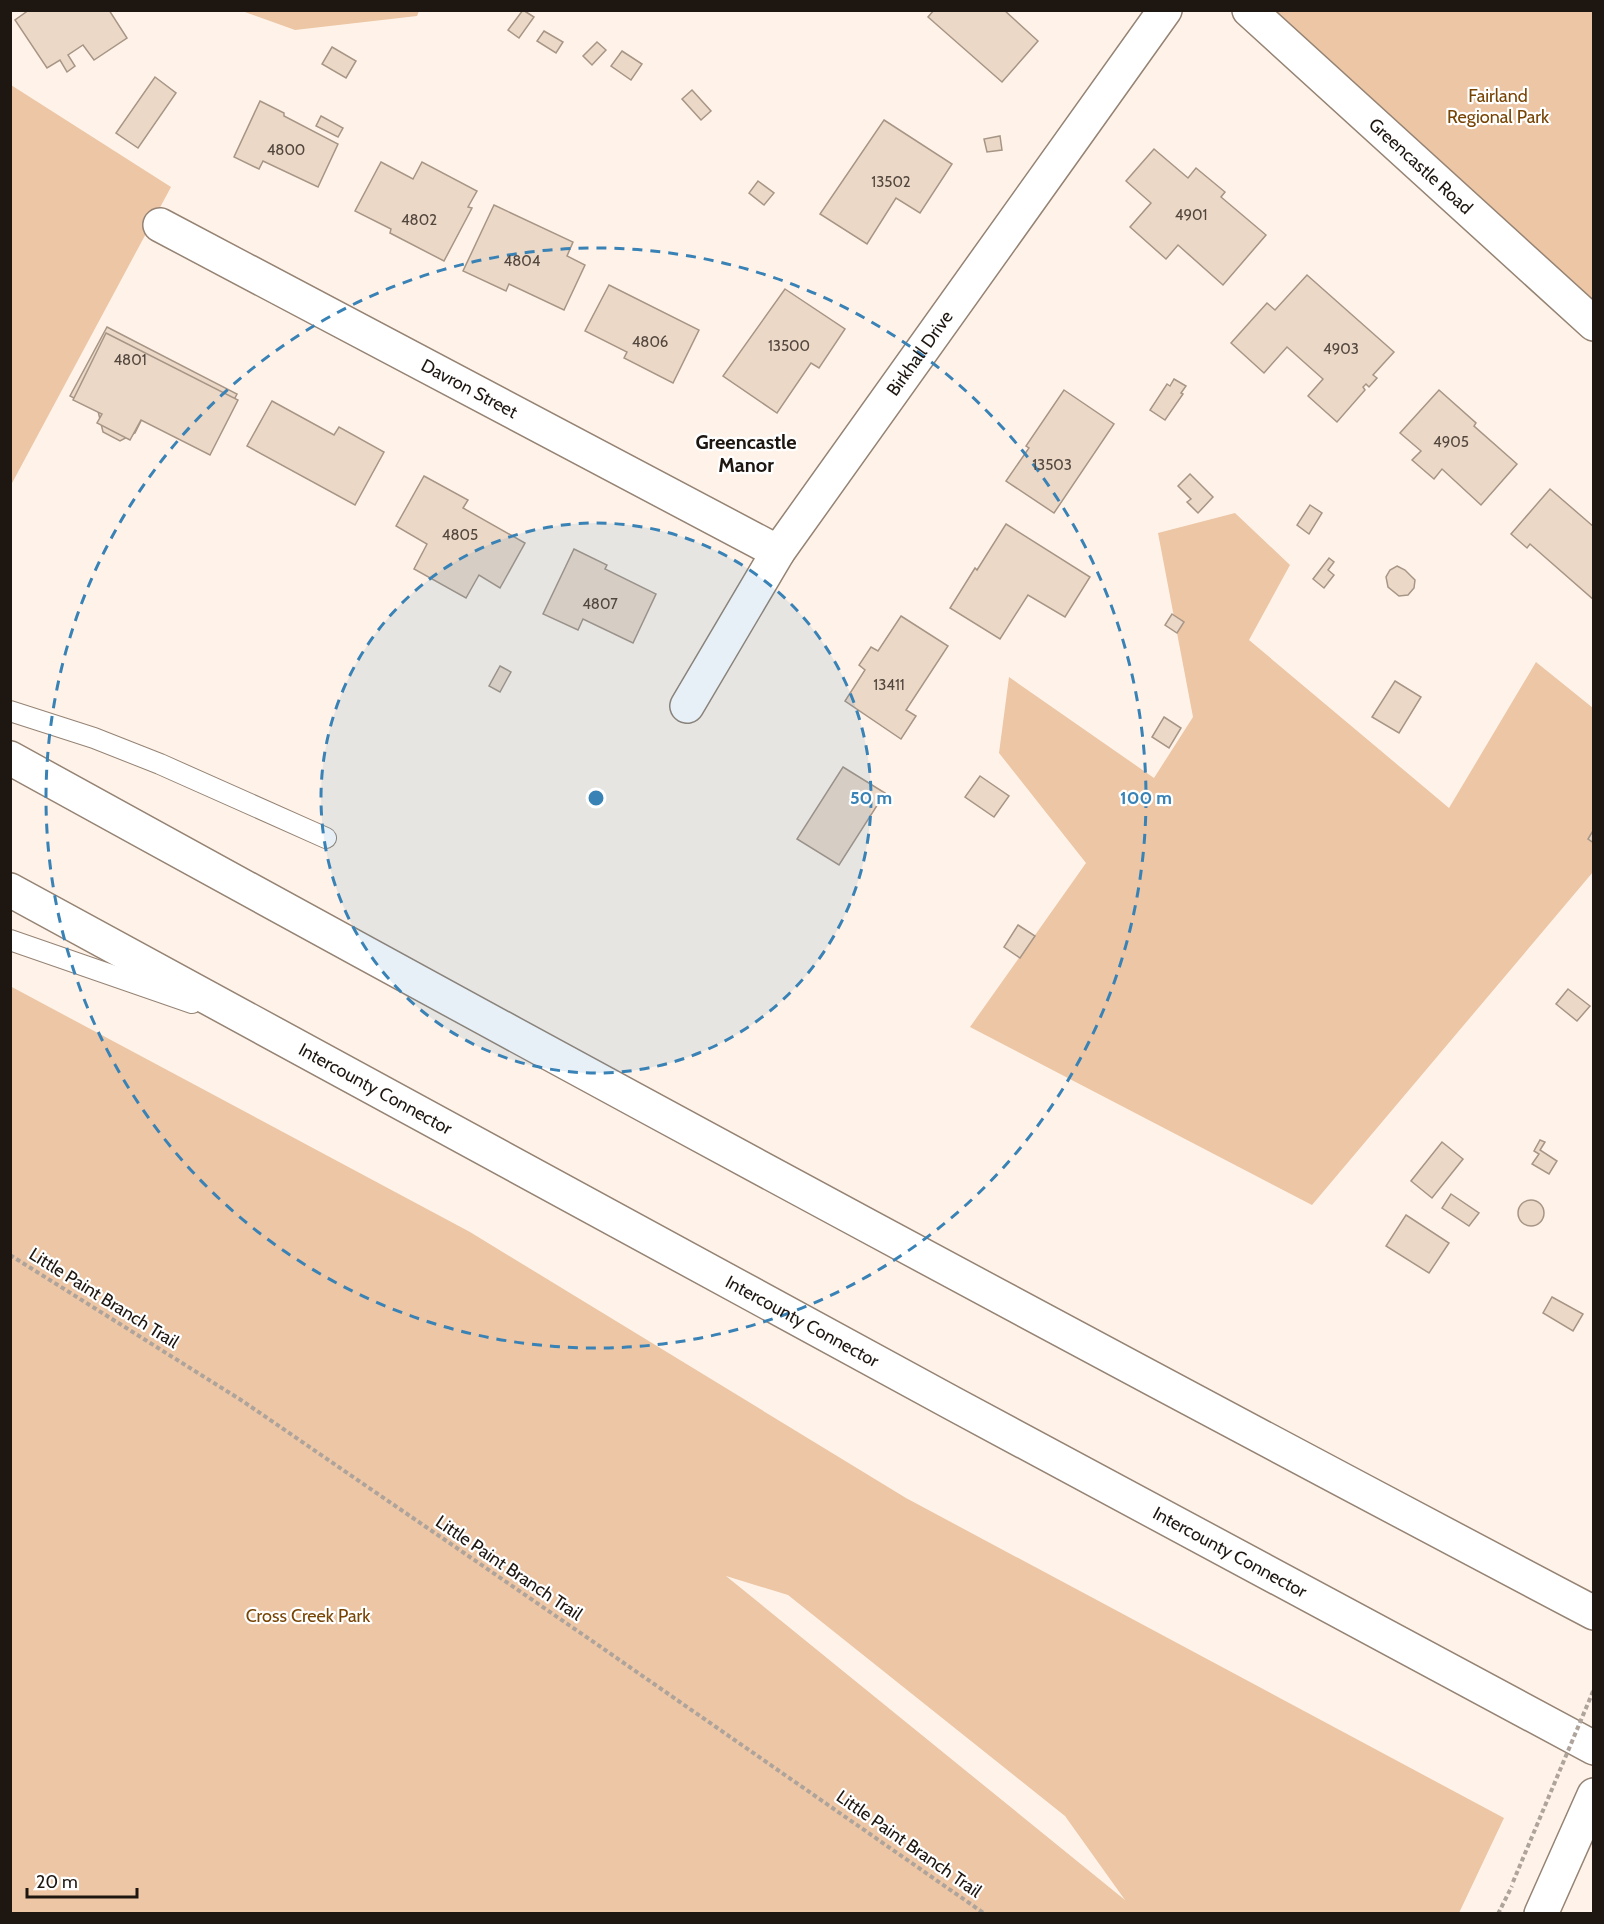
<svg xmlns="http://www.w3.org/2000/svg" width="1604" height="1924" font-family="Cabin,sans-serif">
	<rect width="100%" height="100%" fill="#fff3e9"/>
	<g fill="#ecc6a5" fill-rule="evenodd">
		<polygon points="242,11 419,11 417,16 295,30"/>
		<polygon points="1249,11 1593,11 1593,324"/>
		<polygon points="11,85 171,187 11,485"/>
		<polygon points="1235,513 1290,565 1249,640 1449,808 1536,662 1593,708 1593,872 1312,1205 970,1027 1086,863 999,753 1009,677 1154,778 1193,717 1158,533"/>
		<path d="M10,986L470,1232L906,1498L1504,1818L1459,1913H11ZM726,1576L788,1595L1065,1816L1125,1900Z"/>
	</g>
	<g fill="#ecd8c7" stroke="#a79585" stroke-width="1.5">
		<polygon points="29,10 109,10 127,38 94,60 83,45 68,55 75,66 67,72 60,60 47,68 15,20"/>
		<polygon points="523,10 534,17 519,38 508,30"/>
		<polygon points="934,10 1004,10 1038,41 1002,82 928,17"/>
		<polygon points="544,31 563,42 556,53 537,41"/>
		<polygon points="597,42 606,50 592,65 583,56"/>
		<polygon points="332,47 356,61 346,78 322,64"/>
		<polygon points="622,51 642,64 631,80 611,66"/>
		<polygon points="155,77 176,93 138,148 116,133"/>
		<polygon points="692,90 711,111 701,120 682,99"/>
		<polygon points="260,101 284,113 284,116 338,144 318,187 263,161 259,169 234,157"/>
		<polygon points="321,116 343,128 338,137 316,126"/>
		<polygon points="884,120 952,164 920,213 896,198 867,244 820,214"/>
		<polygon points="1000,136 1002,150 987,152 984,139"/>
		<polygon points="1154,149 1188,178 1196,168 1225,192 1221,197 1266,235 1223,285 1178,245 1166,259 1130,227 1151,203 1126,181"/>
		<polygon points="381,162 413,179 422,162 477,191 468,207 472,208 444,261 390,233 391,229 355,211"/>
		<polygon points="758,181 774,193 764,205 749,193"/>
		<polygon points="494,205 573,242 567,256 585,265 564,310 509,284 506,291 463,271"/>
		<polygon points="1307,275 1394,352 1373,375 1377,378 1369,387 1366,384 1363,387 1365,390 1337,422 1308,396 1323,379 1287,347 1264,373 1231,343 1267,303 1275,310"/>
		<polygon points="609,285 699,330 673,383 624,358 627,352 585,331"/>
		<polygon points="785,289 845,329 819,368 811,363 777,413 723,376"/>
		<polygon points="107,327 237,394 207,451 143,417 135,433 120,441 103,432 98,411 70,396"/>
		<polygon points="106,333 238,400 210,455 141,420 130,440 97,423 102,414 73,400"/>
		<polygon points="1174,379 1186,386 1181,393 1183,394 1165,420 1150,410 1167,384 1170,386"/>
		<polygon points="1064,390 1114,424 1054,513 1006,481 1029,448 1026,446"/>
		<polygon points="1439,390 1476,423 1474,426 1517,464 1481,505 1442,469 1434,479 1412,460 1421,451 1400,433"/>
		<polygon points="272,401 334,435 339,427 384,452 355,505 247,446"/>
		<polygon points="1190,474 1213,497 1198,513 1187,502 1191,499 1178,486"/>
		<polygon points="424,476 468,500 463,508 525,543 500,588 479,575 466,598 414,569 427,544 396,526"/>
		<polygon points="1550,489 1594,527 1594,600 1530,544 1527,548 1511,534"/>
		<polygon points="1310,505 1322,513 1309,534 1297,525"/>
		<polygon points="1006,524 1090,577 1065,617 1028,595 1000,639 950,608 975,568 977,570"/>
		<polygon points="574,549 607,565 605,569 656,594 633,643 583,619 578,630 543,614"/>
		<polygon points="1329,558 1334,562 1328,570 1334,575 1324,588 1313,579"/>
		<polygon points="1397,566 1405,570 1415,580 1414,588 1408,595 1399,596 1388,587 1386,577 1390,570"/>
		<polygon points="1172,614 1184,622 1177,633 1165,625"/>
		<polygon points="901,616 948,646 906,710 916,716 901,739 845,701 865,670 859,665 871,647 878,651"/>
		<polygon points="500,666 511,672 500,692 489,686"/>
		<polygon points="1395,681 1421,697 1399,733 1372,717"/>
		<polygon points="1164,717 1181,728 1169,748 1152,737"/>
		<polygon points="843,767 885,793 839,865 797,839"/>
		<polygon points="980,776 1009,796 994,817 965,797"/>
		<polygon points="1594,829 1594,843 1588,839"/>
		<polygon points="1018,925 1035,936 1020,958 1004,947"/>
		<polygon points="1568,989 1590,1006 1577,1021 1556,1004"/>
		<polygon points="1540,1140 1545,1142 1540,1150 1557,1161 1549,1174 1532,1164 1539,1154 1534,1151"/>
		<polygon points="1442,1142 1463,1159 1432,1198 1411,1181"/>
		<polygon points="1451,1194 1479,1213 1469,1226 1442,1208"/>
		<circle cx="1531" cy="1213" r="13"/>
		<polygon points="1406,1215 1449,1243 1429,1273 1386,1246"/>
		<polygon points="1552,1297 1583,1314 1573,1331 1543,1313"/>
	</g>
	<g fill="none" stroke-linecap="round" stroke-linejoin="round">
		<defs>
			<g id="service">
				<polyline points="10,711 94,738 160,764 326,838"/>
				<polyline points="10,940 192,1003"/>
			</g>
			<g id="minor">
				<path id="s1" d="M160,225L778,552"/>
				<path id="s2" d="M687,706L778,552L1165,10"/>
			</g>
			<g id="tertiary">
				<path id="s3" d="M1249,10L1594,324"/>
			</g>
			<polyline id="secondary" points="1541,1914 1594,1795"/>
			<g id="motorway">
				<path d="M10,758C536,1048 1063,1333 1594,1613"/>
				<path id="s4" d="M10,890L952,1403L1594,1748"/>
			</g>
		</defs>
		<use href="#service" stroke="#958374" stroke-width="22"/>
		<use href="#minor" stroke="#958374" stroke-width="36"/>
		<use href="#tertiary" stroke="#958374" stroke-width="36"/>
		<use href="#secondary" stroke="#958374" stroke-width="36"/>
		<use href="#motorway" stroke="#958374" stroke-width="36"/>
		<g stroke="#aea49b" stroke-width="4" stroke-dasharray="4.5 3" stroke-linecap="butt">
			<polyline points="10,1255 241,1400 585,1636 985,1914"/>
			<polyline points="1498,1914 1512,1886"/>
		</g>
		<use href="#service" stroke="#fff" stroke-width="20"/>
		<use href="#minor" stroke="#fff" stroke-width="33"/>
		<use href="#tertiary" stroke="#fff" stroke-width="33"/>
		<use href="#secondary" stroke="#fff" stroke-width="33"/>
		<use href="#motorway" stroke="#fff" stroke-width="33"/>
		<polyline stroke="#aea49b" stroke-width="4" stroke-dasharray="4.5 3" stroke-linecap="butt" points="1513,1882 1594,1689"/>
	</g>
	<circle cx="596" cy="798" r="275" fill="#3982b6" fill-opacity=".12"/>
	<g fill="none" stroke="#3982b6" stroke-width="3" stroke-dasharray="10 8">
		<circle cx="596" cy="798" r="275"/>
		<circle cx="596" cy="798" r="550"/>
	</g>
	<g text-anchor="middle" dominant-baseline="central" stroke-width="4.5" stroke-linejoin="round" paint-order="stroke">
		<g font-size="15" fill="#52473e">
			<text x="286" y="150">4800</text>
			<text x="891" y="182">13502</text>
			<text x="1191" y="215">4901</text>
			<text x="419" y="220">4802</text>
			<text x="522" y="261">4804</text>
			<text x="650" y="342">4806</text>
			<text x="789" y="346">13500</text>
			<text x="1341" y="349">4903</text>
			<text x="130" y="360">4801</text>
			<text x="1451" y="442">4905</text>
			<text x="1052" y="465">13503</text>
			<text x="460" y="535">4805</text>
			<text x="600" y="604">4807</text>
			<text x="889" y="685">13411</text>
		</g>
		<g font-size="18" fill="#784404" stroke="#fff">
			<text x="1498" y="96">Fairland<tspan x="1498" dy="21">Regional Park</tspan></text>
			<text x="308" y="1616">Cross Creek Park</text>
		</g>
		<g font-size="18" fill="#1e1711" stroke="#fff">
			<text stroke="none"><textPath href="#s3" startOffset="232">Greencastle Road</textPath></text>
			<text stroke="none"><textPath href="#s2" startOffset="423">Birkhall Drive</textPath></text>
			<text stroke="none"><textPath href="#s1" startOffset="350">Davron Street</textPath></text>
			<text stroke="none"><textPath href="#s4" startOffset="416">Intercounty Connector</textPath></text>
			<text transform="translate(104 1298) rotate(32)">Little Paint Branch Trail</text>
			<text stroke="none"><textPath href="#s4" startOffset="902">Intercounty Connector</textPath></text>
			<text stroke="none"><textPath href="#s4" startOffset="1388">Intercounty Connector</textPath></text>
			<text transform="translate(509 1568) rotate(34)">Little Paint Branch Trail</text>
			<text transform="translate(909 1844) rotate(35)">Little Paint Branch Trail</text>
		</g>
		<g font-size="20" font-weight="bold" fill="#1e1711" stroke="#fff">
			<text x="746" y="442">Greencastle<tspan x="746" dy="23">Manor</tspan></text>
		</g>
	</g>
	<circle cx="596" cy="798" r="9" fill="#3982b6" stroke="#fff" stroke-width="3"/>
	<g font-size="18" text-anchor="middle" font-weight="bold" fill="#3982b6" stroke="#fff" stroke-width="4.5" stroke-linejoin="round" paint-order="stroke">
		<text x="871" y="804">50 m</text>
		<text x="1146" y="804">100 m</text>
	</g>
	<rect width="1604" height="1924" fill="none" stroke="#1e1711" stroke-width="24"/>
	<path d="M27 1888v9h110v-9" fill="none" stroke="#1e1711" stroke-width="3"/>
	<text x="36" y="1888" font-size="18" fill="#1e1711" stroke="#ffffff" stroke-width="4.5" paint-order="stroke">20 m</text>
</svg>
